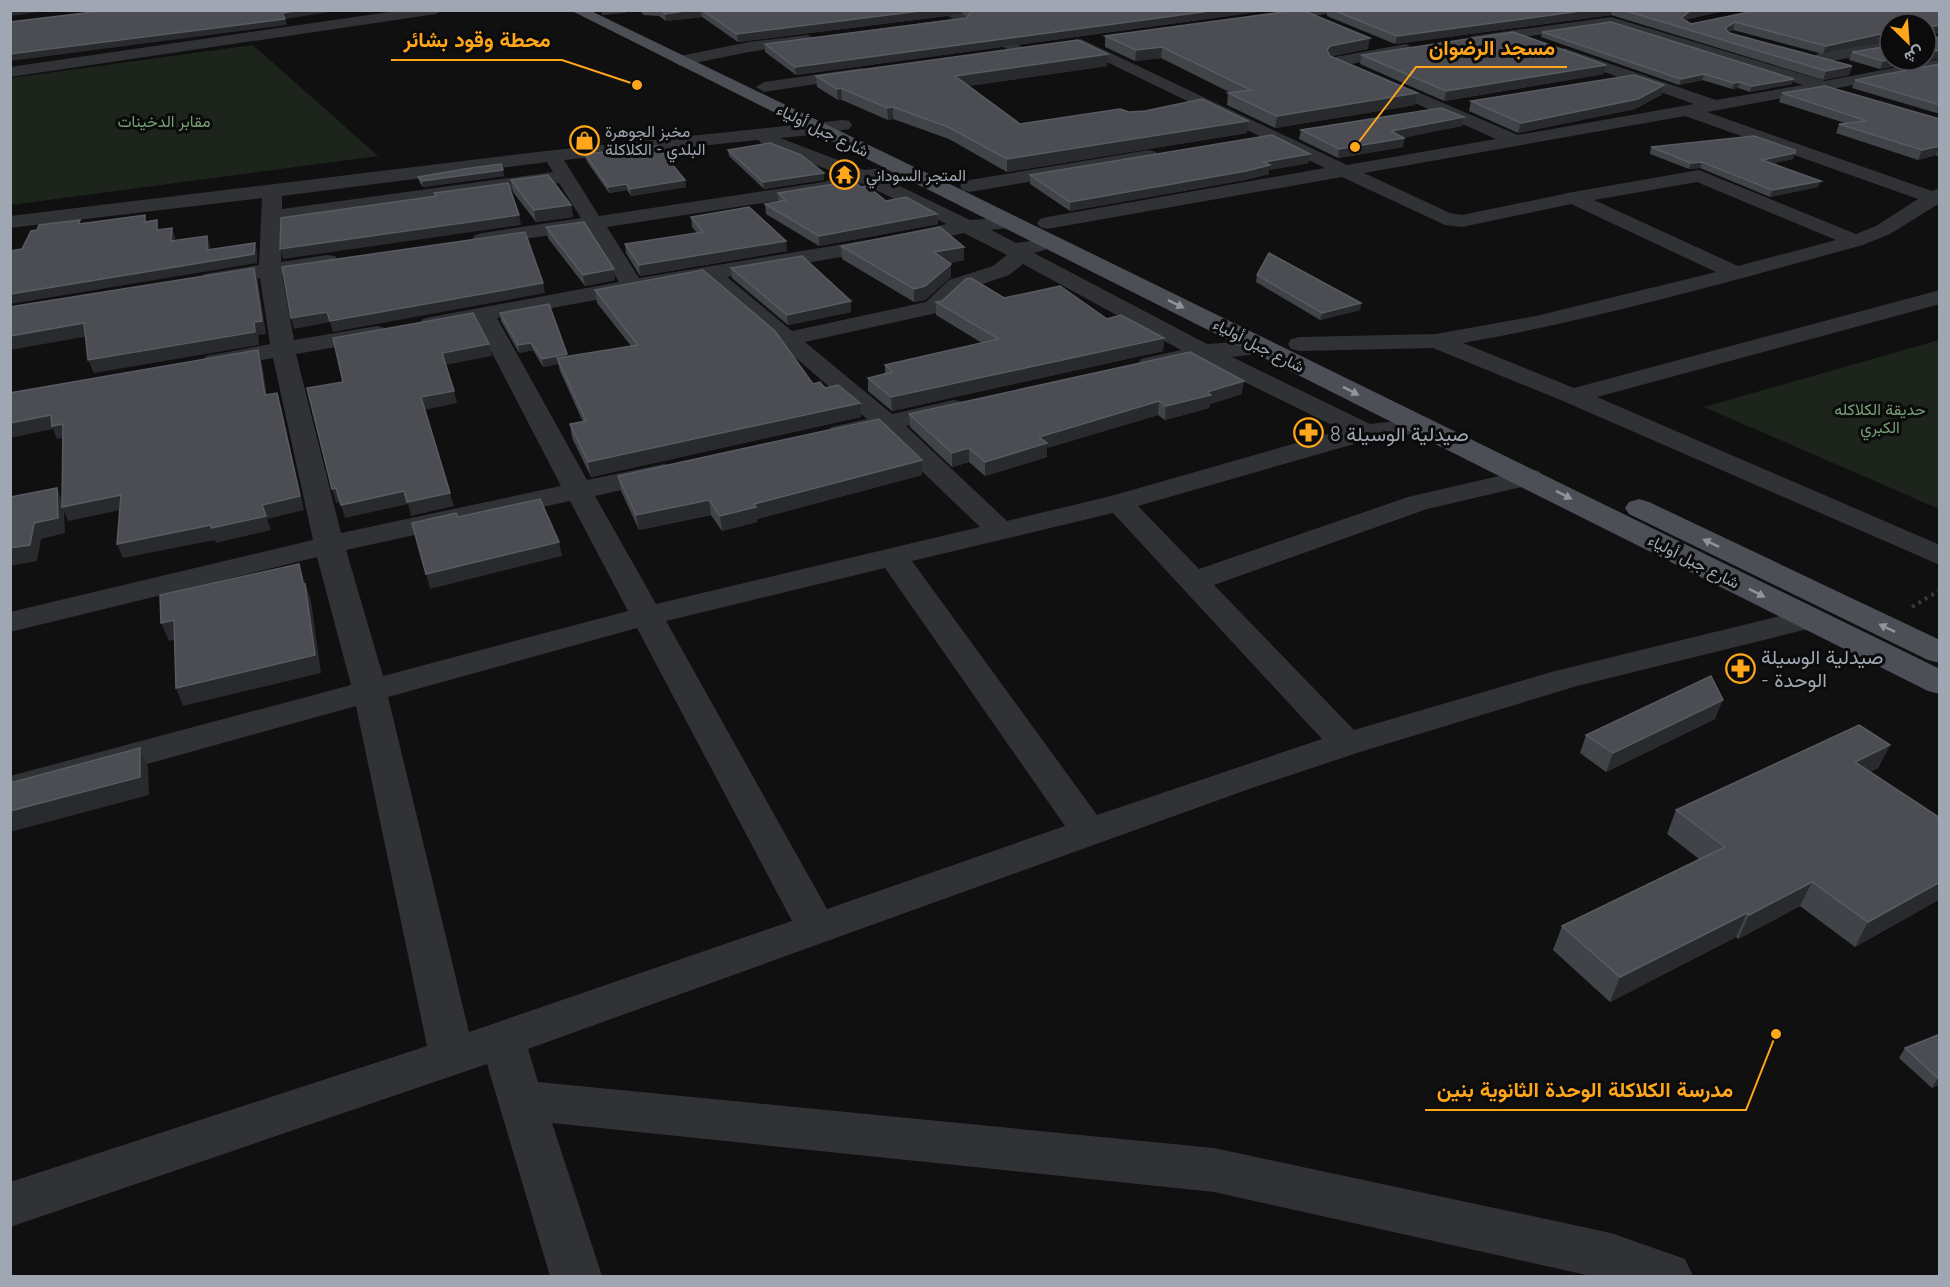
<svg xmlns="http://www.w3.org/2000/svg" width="1950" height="1287" font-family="Quicksand,Vazirmatn,sans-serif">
	<rect width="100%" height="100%" fill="#101011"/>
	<g fill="#1c241c">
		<polygon points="253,45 378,156 11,205 11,78"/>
		<polygon points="1939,340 1939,509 1704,407"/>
	</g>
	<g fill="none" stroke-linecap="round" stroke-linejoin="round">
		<polyline stroke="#36393e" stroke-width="4" stroke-dasharray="3 4.5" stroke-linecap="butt" points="1912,607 1940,590"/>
		<g fill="#303236" fill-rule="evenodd">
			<polygon points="601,10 627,10 625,13 602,15"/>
			<polygon points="937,10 956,10 1029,51 1026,54 1016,54"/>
			<polygon points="1294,10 1334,10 1327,14 1264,23 1257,19 1264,15"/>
			<path d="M1611,17L1825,81L1940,59V69L1707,112L1932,191L1940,188V203L1890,234L1863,245C1731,281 1599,319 1463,343L1574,388L1940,290V304L1597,397L1940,545V565L1563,401L1433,348L1300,351L1291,349L1288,344L1291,339L1300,337L1436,334L1536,316L1716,272L1571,204L1462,227L1445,225L1342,177L1047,229L1040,227L1037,223L1040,219L1047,217L1325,168L1076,47L1073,44L1076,41L1081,39L1347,165L1496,139L1329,65L1327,62L1335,57L1406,44L1414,49L1411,52L1352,64L1518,135L1694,104L1559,56L1556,53L1564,48L1716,100L1803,85L1610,25L1472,44L1465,40L1472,36ZM1685,116L1918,199L1876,226L1856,234L1699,170L1573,192L1462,215L1450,213L1364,173ZM1697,182L1836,240L1738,266L1594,200Z"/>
			<polygon points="808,35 815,39 813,42 749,52 680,66 672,61 680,56 749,42"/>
			<polygon points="1890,41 1890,51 1819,63 1811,58 1819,53"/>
			<polygon points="862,68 870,73 868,76 764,92 756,87 764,82"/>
			<path d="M843,120L849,121L852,125L849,129L822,134L780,138L864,170L907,165L914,167L916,171L914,175L885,179L970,220L1011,217L1018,219L1021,223L1018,227L991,230L1016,243L1038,240L1045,242L1049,246L1045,250L1034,253L1207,344L1263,340L1272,342L1275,347L1272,352L1232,357L1370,424L1422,418L1431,420L1435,426L1431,432L1368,440L1138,506L1199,569L1408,497L1529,469L1539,471L1543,477L1539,483L1427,509L1214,585L1354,730L1555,671L1809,609L1820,612L1825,619L1820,626L1577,686L1360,752L1249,789L528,1049L538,1082L1214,1148L1611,1233L1685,1259L1693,1276H1591L1214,1192L552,1123L602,1276H550L487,1064L10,1227V1182L427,1046L356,706L10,802V776L351,685L317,557L10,632V612L313,540L273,358L215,368L206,366L203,361L206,356L270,344L260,278L212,286L204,284L201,279L204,274L259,265L262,198L10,228V216L546,151ZM758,140L761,143L844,176L824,182L599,216L564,160ZM547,162L553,172L282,209V196ZM559,183L581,218L482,233L475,235L472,239L475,243L482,245L588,230L619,282L431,317L423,319L419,324L423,329L431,331L476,322L561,486L341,533L296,354L377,340L385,338L389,333L385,328L377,326L294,340L282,275L335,266L338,261L335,256L327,255L281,262V221ZM861,183L947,224L892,236L639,278L607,227L826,193ZM964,233L1007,255L993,266L949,280L926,302L792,331L727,277L892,248ZM1023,264L1181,350L1141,359L1138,364L1141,369L1150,371L1200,360L1342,430L1111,496L1007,521L906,426L963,414L967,408L963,402L954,400L892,414L805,342L941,312L965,290L1009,275ZM705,280L867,419L831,427L827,433L831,439L840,441L881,432L980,527L656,604L595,496L674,478L678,472L674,466L664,464L587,480L497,318ZM570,501L628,611L383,676L346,550ZM1113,513L1322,739L1097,815L912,561ZM885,568L1065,826L827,909L666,621ZM637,628L792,921L469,1032L388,697Z"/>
			<polygon points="1149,150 1156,152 1158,156 1156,160 970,192 963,190 960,186 963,182 970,180"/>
		</g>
		<polygon fill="#303236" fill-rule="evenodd" points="403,10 443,10 436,14 10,77 10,67"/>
		<g fill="#4c4f56" fill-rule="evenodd">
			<polygon points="570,10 589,10 958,188 1940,669 1940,694 1928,691"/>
			<polygon points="1639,499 1649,502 1940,640 1940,663 1928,660 1629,514 1625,508 1629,502"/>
		</g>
	</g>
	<g fill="#404347">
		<polygon points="639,10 1272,10 796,75 765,52 765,44 968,17 962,14 738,42 702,17 666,21 659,16 644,15"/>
		<polygon points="1327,10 1728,10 1688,19 1685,21 1691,24 1759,10 1940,10 1940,33 1927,34 1927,38 1940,37 1940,58 1880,69 1849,60 1852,52 1890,46 1890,60 1926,60 1926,24 1890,24 1890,40 1823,54 1733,30 1728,32 1852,66 1849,75 1823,80 1611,15 1395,44 1327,16"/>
		<polygon points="1542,32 1792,84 1750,92 1738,88 1732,89 1702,80 1679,85 1541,37"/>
		<polygon points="1105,36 1368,49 1331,56 1417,93 1415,105 1275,128 1227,105 1228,93 1231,93 1161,58 1135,61 1105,47"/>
		<polygon points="1362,55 1604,74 1444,101 1360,64"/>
		<polygon points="1940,64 1940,114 1852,88 1855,80"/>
		<polygon points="1107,66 968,86 1020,124 1129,112 1247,133 1007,172 949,139 893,119 888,120 842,100 838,100 817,87 816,76"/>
		<polygon points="1664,85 1661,95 1635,109 1518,133 1469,111 1471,101"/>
		<polygon points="1782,93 1940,119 1940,157 1936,155 1918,160 1836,133 1839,124 1845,123 1779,102"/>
		<polygon points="1464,117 1462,126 1404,137 1403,147 1338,158 1299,139 1301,130"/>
		<polygon points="1651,147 1793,159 1773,163 1821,181 1818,187 1770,197 1700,168 1689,169 1650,154"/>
		<polygon points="728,150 824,173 824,180 764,189 729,156"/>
		<polygon points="585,154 685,180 686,187 631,196 627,190 609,193 586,160"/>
		<polygon points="1309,163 1269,170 1269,174 1245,180 1070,211 1030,184 1030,175"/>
		<polygon points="504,176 423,187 420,183 418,177"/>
		<polygon points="511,180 571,205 573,217 536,222 513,192"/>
		<polygon points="861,187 886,201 937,214 938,224 819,246 766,214 765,204 779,202 778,193"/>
		<polygon points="691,217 787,251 640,276 626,253 625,244 697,233 692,227"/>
		<polygon points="546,227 615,280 585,286 548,238"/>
		<polygon points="841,246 964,260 950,263 951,277 925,300 914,302 842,259"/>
		<polygon points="731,268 851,301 851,312 788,325 732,278"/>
		<polygon points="1257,275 1361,303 1360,310 1320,320 1256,282"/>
		<polygon points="595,290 813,384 825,388 861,417 591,477 572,438 570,424 583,422 560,371 558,364 543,367 533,350 519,353 501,321 500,313 567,357 631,346 597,303"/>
		<polygon points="1004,298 1107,319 1164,338 1163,351 892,411 868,391 868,378 885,374 885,365 982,343 936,315 936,302"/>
		<polygon points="1242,394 1210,404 1209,408 1165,420 1158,415 1047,448 1047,457 985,476 969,462 952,467 910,427 909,414"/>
		<polygon points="922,475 757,519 757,522 722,531 711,515 639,530 621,491 618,476"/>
		<polygon points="1715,719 1606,772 1580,753 1586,735"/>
		<polygon points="1890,745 1878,768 1870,772 1940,818 1940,899 1855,947 1800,906 1738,939 1736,937 1610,1002 1553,950 1562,926 1699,859 1667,834 1676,810"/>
		<polygon points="1940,1034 1940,1084 1932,1088 1899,1058 1905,1048"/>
	</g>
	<g fill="#292a2d">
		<polygon points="10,10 51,10 10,16"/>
		<polygon points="301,10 342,10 285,19 287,25 10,61 10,54"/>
		<polygon points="691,10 701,10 702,17 666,21 665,14"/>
		<polygon points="928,10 962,10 962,14 738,42 737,34"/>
		<polygon points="1217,10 1272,10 796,75 795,67"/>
		<polygon points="1588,10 1612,10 1611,15 1395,44 1397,36"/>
		<polygon points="1693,10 1728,10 1688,19 1679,26 1681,18 1690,11"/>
		<polygon points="1735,22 1733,30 1723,35 1725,28"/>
		<polygon points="1940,25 1940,33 1926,34 1927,27"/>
		<polygon points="1890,32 1890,40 1823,54 1826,46"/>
		<polygon points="1370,38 1368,49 1329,57 1327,50 1330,46"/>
		<polygon points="1162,47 1161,58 1135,61 1136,50"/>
		<polygon points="1940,50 1940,58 1880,69 1883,61 1890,59 1890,60 1926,60 1926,53"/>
		<polygon points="1108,54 1107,66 956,88 955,76"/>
		<polygon points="1606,65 1604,74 1444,101 1446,91"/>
		<polygon points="1852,66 1849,75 1823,80 1826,71"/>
		<polygon points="1704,74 1702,80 1679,85 1681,79"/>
		<polygon points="1794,79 1792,84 1750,92 1752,86"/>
		<polygon points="1740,82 1738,88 1732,89 1734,83"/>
		<polygon points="1664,85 1661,95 1635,109 1518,133 1521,123"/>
		<polygon points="841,88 842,100 838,100 837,89"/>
		<polygon points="1417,93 1415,105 1275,128 1277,116"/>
		<polygon points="893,107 893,119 888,120 887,108"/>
		<polygon points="1464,117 1462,126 1393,140 1404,138 1403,147 1338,158 1339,149 1391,131"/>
		<polygon points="1248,121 1247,133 1007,172 1007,159"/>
		<polygon points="1940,146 1936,155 1918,160 1922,150"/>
		<polygon points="1795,153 1793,159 1760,166 1762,160"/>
		<polygon points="1310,154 1309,163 1269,170 1269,174 1245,180 1070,211 1070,202 1264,162"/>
		<polygon points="1702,162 1700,168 1689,169 1691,163"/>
		<polygon points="503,170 504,176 423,187 422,181"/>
		<polygon points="824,173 824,180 764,189 763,182"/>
		<polygon points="685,180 686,187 631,196 630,189"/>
		<polygon points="1821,181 1818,187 1770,197 1772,190"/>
		<polygon points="626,184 627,190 609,193 608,187"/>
		<polygon points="571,205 573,217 536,222 534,210"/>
		<polygon points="937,214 938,224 819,246 819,236"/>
		<polygon points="519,215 521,225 283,259 280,249"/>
		<polygon points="172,228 175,237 174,250 171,241"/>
		<polygon points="207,236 210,245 210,259 207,250"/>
		<polygon points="786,241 787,251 640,276 639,265"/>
		<polygon points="255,243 257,252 257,263 10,304 10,294"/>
		<polygon points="964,247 964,260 934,266 934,252"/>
		<polygon points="951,264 951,277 925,300 914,302 914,289"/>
		<polygon points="254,268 258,281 266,334 258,335 259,345 94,373 88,360 254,322"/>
		<polygon points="614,269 615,280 585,286 583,275"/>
		<polygon points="543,283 545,293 333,332 330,322 294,329 291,318 327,312"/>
		<polygon points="851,301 851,312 788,325 787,315"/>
		<polygon points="1361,303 1360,310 1320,320 1322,313"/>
		<polygon points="84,323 89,336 10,350 10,336"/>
		<polygon points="1164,338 1163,351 892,411 891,397"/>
		<polygon points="531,343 533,350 519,353 518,345"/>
		<polygon points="489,344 492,356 445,365 442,353"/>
		<polygon points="258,350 262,363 269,408 265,395"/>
		<polygon points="567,354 568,362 557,358 558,364 543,367 542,359"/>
		<polygon points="1244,381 1242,394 1210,404 1209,408 1165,420 1166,406"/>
		<polygon points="454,391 457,403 424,410 421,397"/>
		<polygon points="277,393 281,406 304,510 267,519 271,530 216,543 215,540 123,558 117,544 211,525 262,505"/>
		<polygon points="1159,401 1158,415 1047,448 1047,457 985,476 985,462 1039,437"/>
		<polygon points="860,403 861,417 591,477 588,462"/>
		<polygon points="51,415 63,424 69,437 57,439 53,429 10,438 10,423"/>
		<polygon points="969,448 969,462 952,467 952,453"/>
		<polygon points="922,460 922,475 757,519 757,522 722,531 720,516 754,504"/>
		<polygon points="57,488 63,503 121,495 126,509 68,521 64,511 65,533 41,539 37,561 10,566 10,548 34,523"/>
		<polygon points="336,488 340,502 336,503 332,489"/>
		<polygon points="404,491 450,493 454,506 411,516 408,504 345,518 341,505"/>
		<polygon points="709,500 711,515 639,530 636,515"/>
		<polygon points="559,542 562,556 430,589 426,574"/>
		<polygon points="299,564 311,601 321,673 183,706 176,688 303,584"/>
		<polygon points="174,620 182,638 169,641 161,623"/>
		<polygon points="1723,700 1715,719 1606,772 1613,753"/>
		<polygon points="1890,745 1878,768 1843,786 1855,762"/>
		<polygon points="140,748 148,767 149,795 10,832 10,811"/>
		<polygon points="1812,882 1800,906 1738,939 1749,915"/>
		<polygon points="1940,882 1940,899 1855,947 1868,922"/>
		<polygon points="1747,913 1736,937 1610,1002 1620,977"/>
		<polygon points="1940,1077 1940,1084 1932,1088 1938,1078"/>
	</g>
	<g fill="#4b4d53" stroke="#585b62" stroke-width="1.5">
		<polygon points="110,10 301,10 282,13 285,19 10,54 10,22"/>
		<polygon points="661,10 691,10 665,14"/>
		<polygon points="702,10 928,10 737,34"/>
		<polygon points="969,10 1217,10 795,67 765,44 967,18 971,12"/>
		<polygon points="1297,10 1302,10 1370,38 1330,46 1327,50 1330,56 1417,93 1277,116 1228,93 1251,90 1162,47 1136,50 1105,36"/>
		<polygon points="1333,10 1588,10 1397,36"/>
		<polygon points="1623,10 1693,10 1690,11 1681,18 1691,24 1759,10 1940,10 1940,25 1927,27 1927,38 1940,37 1940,50 1926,53 1926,24 1890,24 1890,32 1826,46 1735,22 1725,28 1729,33 1852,66 1826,71"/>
		<polygon points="1611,22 1794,79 1752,86 1740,82 1734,83 1704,74 1681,79 1542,32"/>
		<polygon points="1513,32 1606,65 1446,91 1362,55"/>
		<polygon points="1078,40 1108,54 955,76 1020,124 1120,109 1129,112 1145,111 1202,99 1248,121 1007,159 948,127 893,107 887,108 841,88 837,89 816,76"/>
		<polygon points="1890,46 1890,59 1883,61 1852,52"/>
		<polygon points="1940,64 1940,105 1855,80"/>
		<polygon points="1634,75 1664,85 1638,99 1521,123 1471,101"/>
		<polygon points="1825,86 1940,119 1940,146 1922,150 1839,124 1867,121 1782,93"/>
		<polygon points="1441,108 1464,117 1391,131 1404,138 1339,149 1301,130"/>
		<polygon points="1272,135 1310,154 1264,162 1270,165 1246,171 1070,202 1030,175"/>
		<polygon points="1754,136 1795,150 1795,153 1762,160 1821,181 1772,190 1702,162 1691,163 1651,147"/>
		<polygon points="770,143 801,155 824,173 763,182 728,150"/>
		<polygon points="657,146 685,180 630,189 626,184 608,187 585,154"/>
		<polygon points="501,164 503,170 422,181 418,177 464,169"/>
		<polygon points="548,175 571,205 534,210 511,180"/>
		<polygon points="853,181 861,187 867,186 886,201 906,197 937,214 819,236 765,204 786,200 778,193"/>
		<polygon points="508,183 519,215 280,249 281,218 437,196 434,193"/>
		<polygon points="749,207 786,241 639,265 625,244 703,232 691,217"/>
		<polygon points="145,215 145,222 157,220 157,230 172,228 171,241 207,236 207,250 255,243 254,254 10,294 10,251 22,249 31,231 37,230 39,225 80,220 79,224"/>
		<polygon points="584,222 614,269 583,275 546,227"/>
		<polygon points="940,227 964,247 934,252 951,264 925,286 914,289 841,246"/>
		<polygon points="525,232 543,283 330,321 327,312 291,318 282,267"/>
		<polygon points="1269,253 1361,303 1322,313 1257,275"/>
		<polygon points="802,256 851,301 787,315 731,268"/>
		<polygon points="254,268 262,321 254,322 255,332 88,360 84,323 10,336 10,307"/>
		<polygon points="703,270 775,331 813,384 820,382 825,388 838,385 860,403 588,462 570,424 586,421 557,358 638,345 595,290"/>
		<polygon points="971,278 1004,298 1060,286 1107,319 1121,315 1164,338 891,397 868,378 892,372 885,365 999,339 936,302 942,301 966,279"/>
		<polygon points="549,304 567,354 542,359 531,343 518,345 500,313"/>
		<polygon points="473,313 489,344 442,353 454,391 421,397 450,493 407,502 404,491 341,505 336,488 332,489 307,388 343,382 333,338"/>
		<polygon points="258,350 265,395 277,393 300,496 262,505 266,516 211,528 211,525 117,544 121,495 62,507 63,424 52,426 51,415 10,423 10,393"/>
		<polygon points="1190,352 1244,381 1207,392 1211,395 1166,406 1159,401 1039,437 1047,443 985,462 969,448 952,453 909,414"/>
		<polygon points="879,419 922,460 754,504 756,507 720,516 709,500 636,515 618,476"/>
		<polygon points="57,488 58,518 34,523 30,545 10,548 10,497"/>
		<polygon points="540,499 559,542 426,574 412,523 456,513 458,517"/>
		<polygon points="299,564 303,584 305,584 315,655 176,688 174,620 161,623 160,595"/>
		<polygon points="1711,676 1723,700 1613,753 1586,735"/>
		<polygon points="1859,725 1890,745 1855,762 1940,818 1940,882 1868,922 1812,882 1749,915 1747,913 1620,977 1562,926 1725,847 1676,810"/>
		<polygon points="140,748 140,777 10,811 10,783"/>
		<polygon points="1940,1034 1940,1077 1938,1078 1905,1048"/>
	</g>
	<defs><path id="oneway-solid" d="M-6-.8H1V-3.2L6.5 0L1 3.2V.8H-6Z" transform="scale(1.5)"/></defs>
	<g fill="#8f95a0">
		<use href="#oneway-solid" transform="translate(1176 304) rotate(26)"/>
		<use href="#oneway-solid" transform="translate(1351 391) rotate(27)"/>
		<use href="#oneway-solid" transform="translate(1564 495) rotate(27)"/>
		<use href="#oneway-solid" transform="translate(1711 543) rotate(-154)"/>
		<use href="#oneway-solid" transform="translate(1757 593) rotate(27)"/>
		<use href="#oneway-solid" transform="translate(1887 628) rotate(-154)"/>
	</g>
	<defs>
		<symbol id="shop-ring" viewBox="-11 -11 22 22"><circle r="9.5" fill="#0b0b0c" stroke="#ffa61a" stroke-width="1.5"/><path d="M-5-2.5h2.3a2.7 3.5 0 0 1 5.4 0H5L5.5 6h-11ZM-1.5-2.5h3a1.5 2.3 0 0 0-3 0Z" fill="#ffa61a"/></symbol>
		<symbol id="temple-ring" viewBox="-11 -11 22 22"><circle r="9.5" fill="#0b0b0c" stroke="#ffa61a" stroke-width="1.5"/><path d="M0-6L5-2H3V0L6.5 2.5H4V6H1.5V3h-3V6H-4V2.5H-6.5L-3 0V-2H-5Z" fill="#ffa61a"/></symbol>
		<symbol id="pharmacy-ring" viewBox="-11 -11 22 22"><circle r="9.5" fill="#0b0b0c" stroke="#ffa61a" stroke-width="1.5"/><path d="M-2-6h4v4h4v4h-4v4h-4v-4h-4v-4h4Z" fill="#ffa61a"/></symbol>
	</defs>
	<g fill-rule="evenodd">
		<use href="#shop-ring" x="568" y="124" width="33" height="33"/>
		<use href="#temple-ring" x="828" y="158" width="33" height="33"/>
		<use href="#pharmacy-ring" x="1292" y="416" width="33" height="33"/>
		<use href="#pharmacy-ring" x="1724" y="652" width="33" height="33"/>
	</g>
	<g text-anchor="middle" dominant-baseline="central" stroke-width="6" stroke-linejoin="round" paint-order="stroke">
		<g font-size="16" fill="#75a075" stroke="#0b0b0c">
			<text x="164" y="121">مقابر الدخينات</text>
			<text x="1880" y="409">حديقة الكلاكله<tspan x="1880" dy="18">الكبري</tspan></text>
		</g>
		<g font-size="16" fill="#a0a7b3" stroke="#0b0b0c">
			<text transform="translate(823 130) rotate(26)">شارع جبل أولياء</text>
			<text transform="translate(1259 345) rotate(27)">شارع جبل أولياء</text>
			<text transform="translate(1694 561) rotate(27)">شارع جبل أولياء</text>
		</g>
		<g font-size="16" fill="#a0a7b3" stroke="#0b0b0c" text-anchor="start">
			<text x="605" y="131">مخبز الجوهرة<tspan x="605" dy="18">البلدي - الكلاكلة</tspan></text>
			<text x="866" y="175">المتجر السوداني</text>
		</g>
		<g font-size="20" fill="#a0a7b3" stroke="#0b0b0c" text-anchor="start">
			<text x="1330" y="433">صيدلية الوسيلة 8</text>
			<text x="1761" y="656">صيدلية الوسيلة<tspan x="1761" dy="23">- الوحدة</tspan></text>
		</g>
	</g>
	<path fill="none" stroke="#ffa61a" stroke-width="2" d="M637 85L562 60H391M1355 147L1416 67H1567M1776 1034L1746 1110H1425"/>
	<g fill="#ffa61a" stroke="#0b0b0c" stroke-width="2">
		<circle cx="637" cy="85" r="6"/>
		<circle cx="1355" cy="147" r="6"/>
		<circle cx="1776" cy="1034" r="6"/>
	</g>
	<g font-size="21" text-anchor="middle" font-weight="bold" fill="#ffa61a" stroke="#0b0b0c" stroke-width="6" stroke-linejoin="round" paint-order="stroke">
		<text x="477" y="47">محطة وقود بشائر</text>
		<text x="1492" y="55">مسجد الرضوان</text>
		<text x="1585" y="1097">مدرسة الكلاكلة الوحدة الثانوية بنين</text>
	</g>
	<rect width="1950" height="1287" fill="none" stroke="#a0a7b3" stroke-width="24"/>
	<g transform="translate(1908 42) rotate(155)"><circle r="28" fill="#0b0b0c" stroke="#47494f" stroke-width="1.5"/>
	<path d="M0-4.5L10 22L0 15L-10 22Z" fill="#ffa61a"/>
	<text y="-9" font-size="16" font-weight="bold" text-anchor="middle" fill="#a0a7b3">ش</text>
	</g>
</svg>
